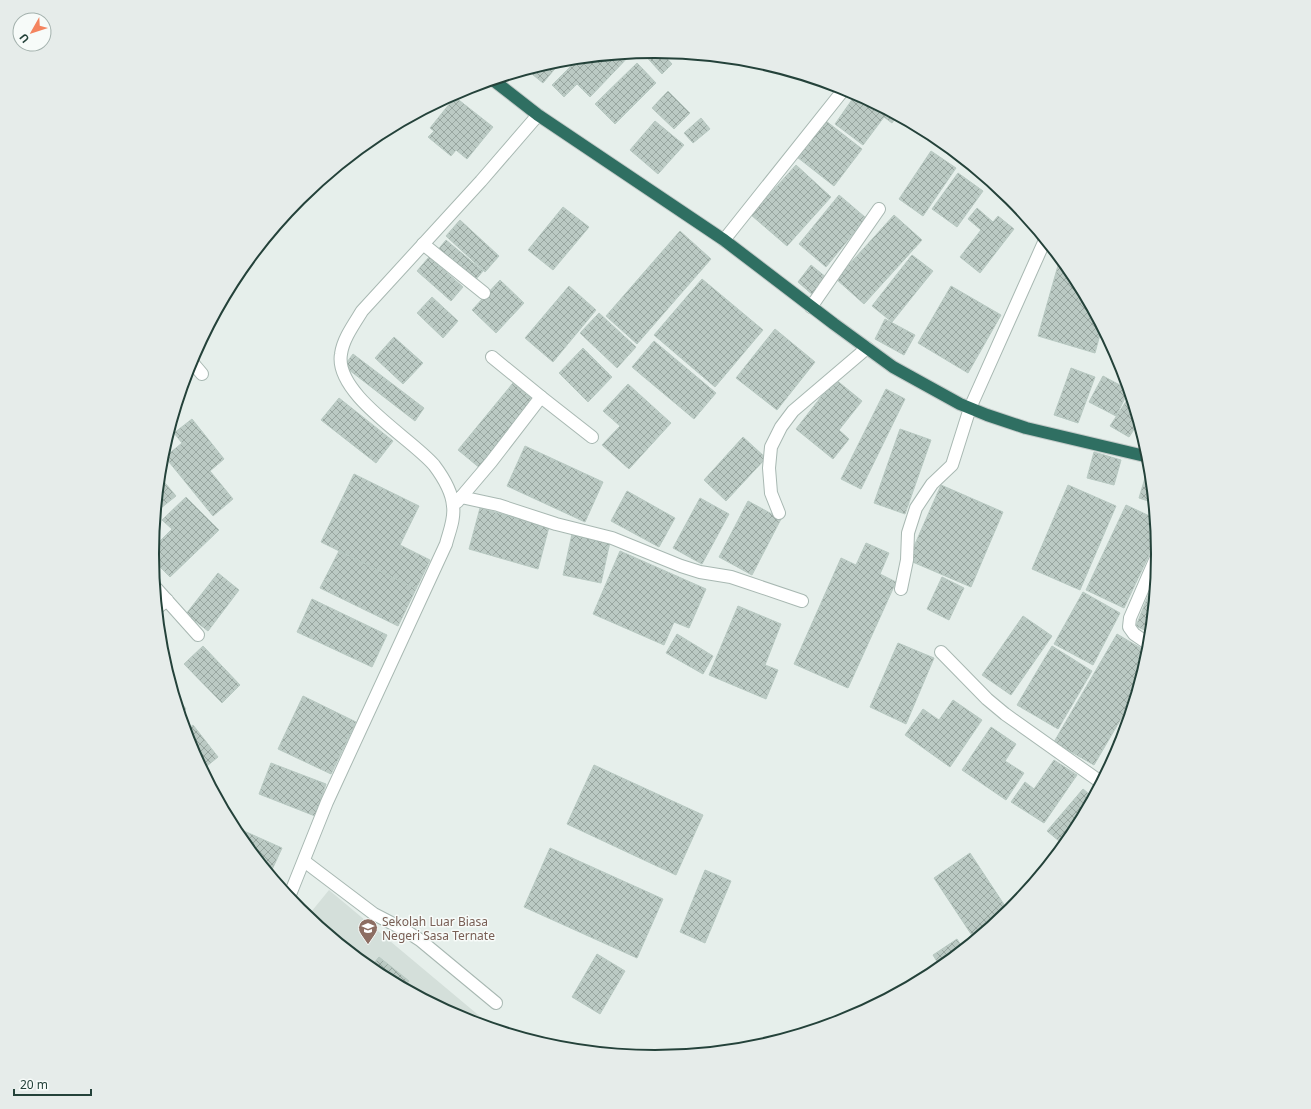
<svg xmlns="http://www.w3.org/2000/svg" width="1311" height="1109" font-family="'Noto Sans',sans-serif">
	<defs>
		<pattern id="building-cross-hatch" width="8" height="8" patternUnits="userSpaceOnUse"><rect width="8" height="8" fill="#bbcac4"/><path d="M0 0l8 8M0 8l8-8" fill="none" stroke="#98a6a0"/></pattern>
	</defs>
	<rect width="100%" height="100%" fill="#e6efeb"/>
	<polygon fill="#d4dfda" points="329,890 495,1029 463,1020 376,973 307,917"/>
	<g fill="url(#building-cross-hatch)" stroke="#b8c9c2">
		<polygon points="656,51 661,52 672,64 662,74 642,52"/>
		<polygon points="632,53 590,97 577,84 564,97 552,85 578,59"/>
		<polygon points="555,62 558,65 543,83 527,70"/>
		<polygon points="637,63 656,83 615,124 595,104"/>
		<polygon points="668,91 690,113 674,129 652,108"/>
		<polygon points="856,94 897,116 892,123 884,117 863,145 835,124"/>
		<polygon points="455,97 493,127 467,159 456,150 451,156 428,137 434,131 430,128"/>
		<polygon points="701,118 710,129 693,143 684,133"/>
		<polygon points="655,121 684,145 658,174 630,150"/>
		<polygon points="826,121 862,149 834,186 797,157"/>
		<polygon points="925,130 935,136 978,171 974,175 922,134"/>
		<polygon points="931,151 956,168 923,216 899,199"/>
		<polygon points="796,165 831,197 787,246 751,215"/>
		<polygon points="958,173 983,191 957,227 932,209"/>
		<polygon points="839,195 866,218 826,267 799,244"/>
		<polygon points="563,207 589,227 553,270 528,250"/>
		<polygon points="977,208 993,222 998,216 1014,229 980,273 960,257 981,230 968,219"/>
		<polygon points="894,215 922,240 864,304 836,279"/>
		<polygon points="460,220 499,256 485,272 446,236"/>
		<polygon points="680,231 711,259 637,344 606,316"/>
		<polygon points="446,240 483,271 473,283 436,252"/>
		<polygon points="912,255 933,271 892,322 872,306"/>
		<polygon points="429,257 463,287 451,301 417,271"/>
		<polygon points="1059,262 1065,263 1074,275 1102,327 1095,353 1038,336"/>
		<polygon points="811,265 827,278 814,296 798,282"/>
		<polygon points="702,279 763,330 715,387 654,335"/>
		<polygon points="500,280 524,303 496,333 472,310"/>
		<polygon points="569,286 596,310 553,362 525,338"/>
		<polygon points="951,286 1001,315 968,373 918,343"/>
		<polygon points="432,297 458,321 443,338 417,313"/>
		<polygon points="599,313 636,347 617,368 580,333"/>
		<polygon points="885,319 915,335 904,355 875,339"/>
		<polygon points="775,329 815,362 777,410 736,378"/>
		<polygon points="394,337 423,363 403,384 375,358"/>
		<polygon points="654,341 716,393 694,419 632,367"/>
		<polygon points="583,348 612,377 588,402 559,373"/>
		<polygon points="353,354 424,408 415,421 344,366"/>
		<polygon points="1118,358 1121,362 1123,370 1115,365"/>
		<polygon points="1071,368 1095,377 1078,423 1054,415"/>
		<polygon points="1103,376 1129,390 1116,416 1089,402"/>
		<polygon points="835,379 862,401 839,430 849,439 833,459 796,429"/>
		<polygon points="513,383 536,402 481,469 458,450"/>
		<polygon points="628,384 671,423 629,469 602,445 620,426 603,411"/>
		<polygon points="886,389 905,399 861,489 841,479"/>
		<polygon points="1131,394 1139,422 1129,437 1110,426"/>
		<polygon points="339,398 393,441 376,463 321,420"/>
		<polygon points="192,419 224,459 210,471 233,499 213,516 165,457 182,443 174,433"/>
		<polygon points="900,429 931,440 905,514 874,503"/>
		<polygon points="743,437 766,458 726,501 704,480"/>
		<polygon points="525,446 603,482 585,522 507,486"/>
		<polygon points="1094,452 1121,460 1114,485 1087,478"/>
		<polygon points="1148,468 1151,469 1154,503 1139,498"/>
		<polygon points="354,474 419,506 400,545 430,560 416,589 321,542"/>
		<polygon points="160,477 176,496 156,512"/>
		<polygon points="941,485 1003,512 971,587 908,560"/>
		<polygon points="1068,485 1116,506 1080,590 1032,569"/>
		<polygon points="627,491 675,518 659,547 611,521"/>
		<polygon points="186,497 219,530 170,577 153,560 153,548 172,529 162,520"/>
		<polygon points="700,498 729,514 702,564 673,548"/>
		<polygon points="748,501 781,519 752,575 719,557"/>
		<polygon points="1126,505 1156,519 1157,538 1124,608 1086,590"/>
		<polygon points="480,508 549,527 538,569 469,549"/>
		<polygon points="155,523 160,528 154,534"/>
		<polygon points="572,534 610,542 601,583 563,575"/>
		<polygon points="866,543 889,553 880,574 896,582 848,688 794,664 841,558 856,565"/>
		<polygon points="339,551 416,589 398,626 320,588"/>
		<polygon points="620,551 706,589 689,628 674,622 664,645 593,614"/>
		<polygon points="218,573 239,590 208,631 186,614"/>
		<polygon points="942,577 964,588 949,620 927,609"/>
		<polygon points="1150,591 1155,593 1151,633 1136,626"/>
		<polygon points="1083,592 1120,613 1093,665 1054,644"/>
		<polygon points="312,599 387,635 372,667 297,632"/>
		<polygon points="738,606 781,624 765,665 778,670 766,699 709,675"/>
		<polygon points="1023,616 1052,636 1011,695 982,675"/>
		<polygon points="677,634 713,656 703,674 666,653"/>
		<polygon points="1117,634 1149,653 1139,688 1094,765 1054,742"/>
		<polygon points="898,643 934,658 906,724 870,707"/>
		<polygon points="203,646 240,685 222,703 184,664"/>
		<polygon points="1052,646 1092,671 1058,729 1017,705"/>
		<polygon points="174,693 186,709 180,713"/>
		<polygon points="303,696 356,722 331,774 278,749"/>
		<polygon points="953,700 982,720 950,767 905,735 923,709 939,720"/>
		<polygon points="1134,702 1121,746 1113,742"/>
		<polygon points="193,725 218,757 202,770 190,747 185,731"/>
		<polygon points="991,727 1016,744 1005,761 1024,773 1006,800 962,770"/>
		<polygon points="1054,760 1077,775 1044,823 1011,802 1025,782 1034,789"/>
		<polygon points="271,763 326,784 315,816 259,794"/>
		<polygon points="594,765 703,815 676,875 567,824"/>
		<polygon points="1083,789 1094,798 1074,834 1065,846 1047,831"/>
		<polygon points="244,831 282,848 270,874 241,839"/>
		<polygon points="550,848 663,899 637,958 524,907"/>
		<polygon points="970,853 1009,912 975,940 934,878"/>
		<polygon points="705,870 731,881 705,943 680,932"/>
		<polygon points="957,939 964,950 941,968 933,955"/>
		<polygon points="597,954 625,971 600,1014 572,997"/>
		<polygon points="379,957 409,981 403,988 376,973 370,968"/>
		<polygon points="414,987 444,1010 410,992"/>
	</g>
	<g fill="none" stroke-linecap="round" stroke-linejoin="round">
		<defs>
			<g id="street">
				<polyline points="724,240 845,88"/>
				<polyline points="423,244 484,293"/>
				<polyline points="811,307 879,209"/>
				<polyline points="191,361 202,374"/>
				<polyline points="541,397 592,437"/>
				<polyline points="461,497 498,505 556,524 612,538 681,566 700,572 731,577 802,601"/>
				<polyline points="457,502 491,462 541,397 492,357"/>
				<polyline points="779,513 771,493 769,468 771,447 781,427 793,411 867,348"/>
				<polyline points="155,587 198,635"/>
				<polyline points="901,589 907,560 908,533 916,508 932,484 952,465 970,408 1045,240"/>
				<polyline points="157,608 167,600"/>
				<polyline points="1150,645 1134,634 1129,627 1130,618 1159,551"/>
				<polyline points="941,652 987,699 1005,714 1102,783"/>
				<polyline points="304,861 374,914 403,929 420,940 496,1003"/>
				<path d="M289,897L327,802L446,544C449,532 455,519 453,506C452,491 443,477 434,465C411,438 334,394 341,354C343,339 354,324 362,311L481,181L538,115"/>
			</g>
			<polyline id="highway" points="493,80 538,115 724,240 834,324 893,367 960,404 987,415 1026,428 1149,457"/>
		</defs>
		<use href="#street" stroke="#a8b8b2" stroke-width="14"/>
		<use href="#highway" stroke="#c2cac8" stroke-width="14"/>
		<use href="#street" stroke="#fff" stroke-width="12"/>
		<use href="#highway" stroke="#2f6f62" stroke-width="12"/>
	</g>
	<defs>
		<symbol id="school-pin" viewBox="-11 -11 22 30"><path d="M0 17L-7.5 6A9.5 9.5 0 1 1 7.5 6Z" fill="#8d6e63" stroke="#f7fbf9"/><path d="M0-5L7-2L0 1L-7-2ZM-4 1L0 2.5L4 1V4Q0 6-4 4Z" fill="#fff"/></symbol>
	</defs>
	<g fill-rule="evenodd">
		<use href="#school-pin" x="357" y="917" width="22" height="30"/>
	</g>
	<g text-anchor="middle" dominant-baseline="central" stroke-width="3" stroke-linejoin="round" paint-order="stroke">
		<g font-size="12" fill="#785e54" stroke="#f7fbf9" text-anchor="start">
			<text x="382" y="921">Sekolah Luar Biasa<tspan x="382" dy="14">Negeri Sasa Ternate</tspan></text>
		</g>
	</g>
	<path d="M0 0H1311V1109H0ZM159 554a496 496 0 1 1 992 0a496 496 0 1 1-992 0Z" fill="#e6ecea" fill-rule="evenodd"/>
	<path fill="none" stroke="#24423a" stroke-width="2" d="M159 554a496 496 0 1 1 992 0a496 496 0 1 1-992 0Z"/>
	<g transform="translate(32 32) rotate(231)"><circle r="19" fill="#f7fbf9" stroke="#a3b1ad"/>
	<path d="M0-3L7 15L0 10L-7 15Z" fill="#f4845f"/>
	<text y="-6" font-size="11" font-weight="bold" text-anchor="middle" fill="#24423a">U</text>
	</g>
	<path d="M14 1089v6h77v-6" fill="none" stroke="#24423a" stroke-width="2"/>
	<text x="20" y="1089" font-size="12" fill="#24423a" stroke="#f7fbf9" stroke-width="3" paint-order="stroke">20 m</text>
</svg>
